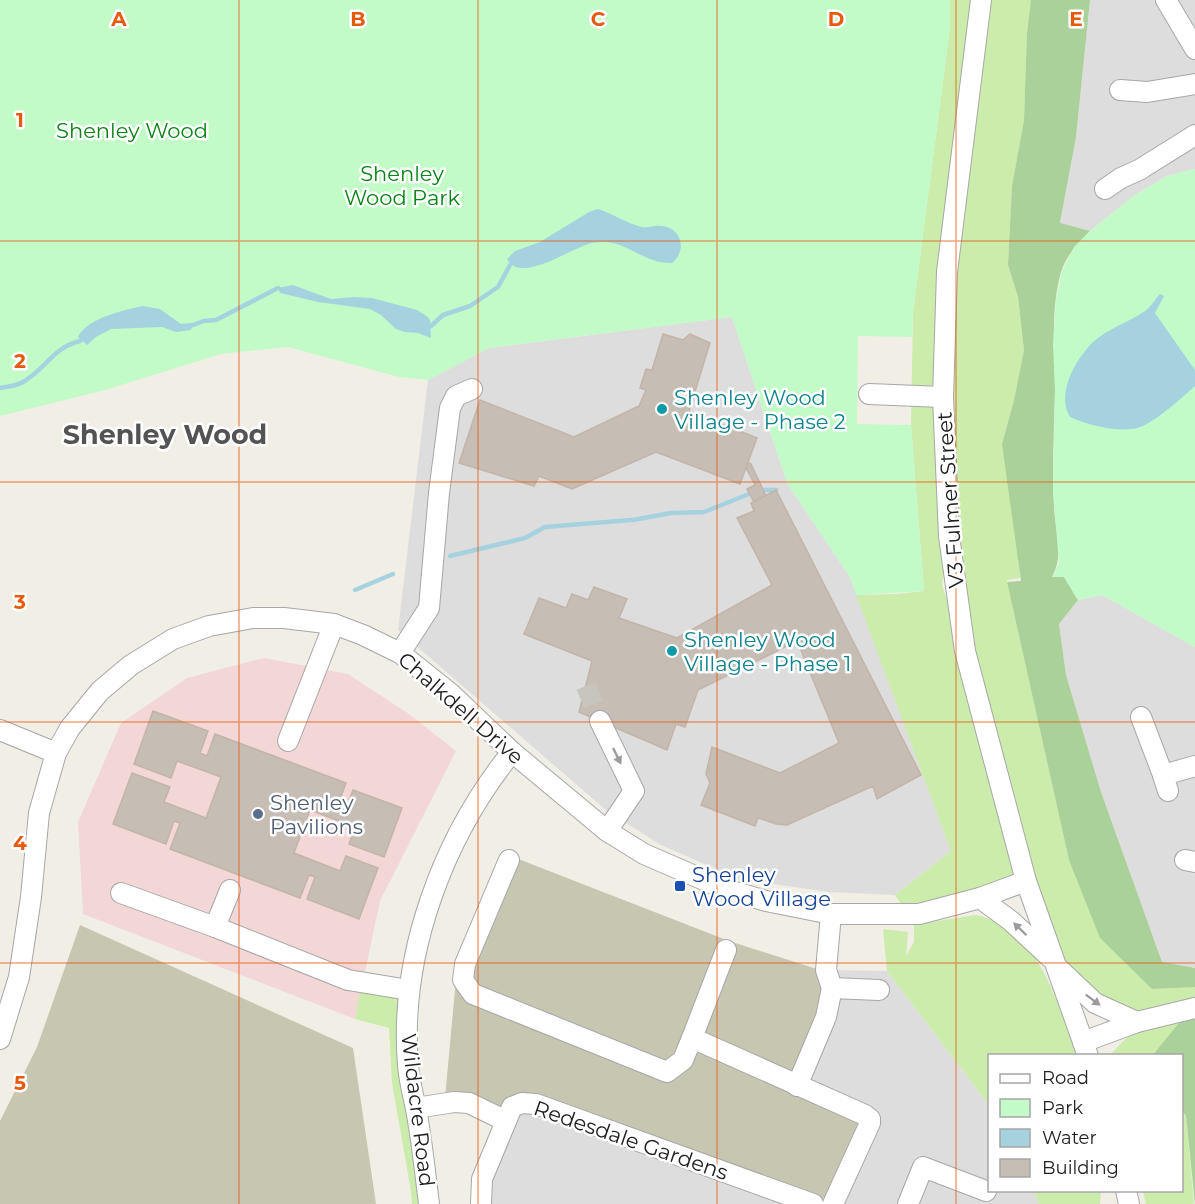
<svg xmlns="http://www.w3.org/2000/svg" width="1195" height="1204" font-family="Montserrat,sans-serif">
	<rect width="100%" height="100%" fill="#f1eee6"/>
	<g fill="#dedddd">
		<polygon points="1090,0 1195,0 1195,169 1167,176 1135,195 1090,231 1060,224 1076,137"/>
		<polygon points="732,317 787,483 850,577 951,851 895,895 829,892 739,879 661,845 607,811 398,630 428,380 489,348"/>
		<polygon points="1102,595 1195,647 1195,968 1162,962 1101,792 1066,675 1059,624 1078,600"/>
		<polygon points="830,970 887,971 989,1105 990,1190 1034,1191 1039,1204 838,1204 803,1084"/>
		<polygon points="522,1108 802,1204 486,1204 484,1181"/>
	</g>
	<polygon fill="#f2d7d6" points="264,658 348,674 409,714 456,751 380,901 355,1019 83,914 78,822 121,723 187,678"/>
	<g fill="#c6c6b1">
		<polygon points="503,853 729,941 820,970 826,987 791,1089 864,1120 828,1200 517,1093 501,1110 445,1098 456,979"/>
		<polygon points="80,925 353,1048 376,1204 0,1204 0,1121 37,1047"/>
	</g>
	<g fill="#cbecab">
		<polygon points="950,0 981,0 947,272 949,536 942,585 964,648 950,416 957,265 991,0 1031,0 1027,33 1024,120 1012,186 1008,265 1018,297 1024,350 1014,400 1002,444 1016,535 1020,578 1007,580 1007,582 1069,860 1152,989 1195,987 1195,1011 1152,1055 1110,1055 1154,1009 1127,1011 1095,1003 1057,968 1026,881 907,913 895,895 951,851 856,595 897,594 924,591 911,425 913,312 950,27"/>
		<path d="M976,915C1039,928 1057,1002 1076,1055L990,1056L989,1105L887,971L883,929L908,932L906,956L914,942V923H925Z"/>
		<polygon points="361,988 408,995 429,1204 412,1204 411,1191 392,1083 389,1028 355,1019"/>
		<polygon points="1182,1114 1186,1116 1194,1204 1146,1204 1143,1191 1182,1190"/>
		<polygon points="1034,1191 1034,1190 1101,1191 1100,1204 1039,1204"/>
	</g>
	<g fill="#aad19a">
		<path d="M1031,0H1090L1076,137L1060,223L1090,231C1078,243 1066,256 1061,272C1050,311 1055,352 1055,391C1054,429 1052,467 1054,506C1055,533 1065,551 1052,577H1064L1078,600L1059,624L1066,675L1101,792L1162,962L1195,968V987L1152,989L1100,938L1069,860L1007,582L1021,581L1002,444L1014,400L1024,350L1018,297L1008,265L1012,186L1024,120L1027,33Z"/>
		<polygon points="1195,1011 1195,1204 1186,1116 1182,1111 1182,1056 1152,1056 1188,1012"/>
	</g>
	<g fill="#c3fbc8">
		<polygon points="0,0 950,0 950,27 913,312 912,337 858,336 857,424 911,425 924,591 856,595 850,577 787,483 732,317 489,348 428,380 399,377 288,347 221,354 105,390 0,416"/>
		<polygon points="1195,169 1195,647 1102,595 1078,600 1064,577 1052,577 1059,563 1053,492 1055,390 1053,344 1056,300 1062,271 1074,247 1090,231 1135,195 1167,176"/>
	</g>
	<g fill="#a6d2e0">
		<path d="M598,209C613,214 626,223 642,227C649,228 654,225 661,226C681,227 688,250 672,263C641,264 625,236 592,243C572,247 521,285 507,259L515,251L540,242L589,212Z"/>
		<polygon points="293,285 331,299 354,297 372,298 417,310 428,317 430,320 431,338 418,333 405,332 396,329 381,315 370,309 318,302 280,293 278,288"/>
		<path d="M1160,294L1164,296L1155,313L1195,370V386C1179,400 1161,417 1143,426C1124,435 1088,425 1070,417C1056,394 1075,360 1093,342C1107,329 1129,322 1145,311C1151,307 1155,299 1160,294Z"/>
		<path d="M143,306L160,309L181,324L192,323L193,325L191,330L176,332L162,327L111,329L96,337L87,345L78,337C87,318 124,310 143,306Z"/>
	</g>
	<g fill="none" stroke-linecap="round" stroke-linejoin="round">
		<g stroke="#a6d2e0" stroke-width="4.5">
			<polyline points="193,325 204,321 216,320 278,288"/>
			<polyline points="431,326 443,315 470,306 498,287 510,265"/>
			<path d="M0,388C8,387 16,386 23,382C46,369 52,348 80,341"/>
			<polyline points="763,490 776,490"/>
			<polyline points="633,520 671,513 704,512 749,494"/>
			<polyline points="450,556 525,538 545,527 631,520"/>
			<polyline points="355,590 393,574"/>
		</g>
	</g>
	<g fill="#c6bdb5" stroke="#c3b4a8" stroke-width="1.5">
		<polygon points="663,334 683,340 690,334 710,343 689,411 757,438 740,484 656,452 572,489 539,476 534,486 459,463 480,400 574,437 639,406 646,390 640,388 646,369 652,370"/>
		<polygon points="748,462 751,464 766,496 754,502 747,489 755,485 746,468"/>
		<polygon points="776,490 921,775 877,799 873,786 787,825 776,824 758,818 755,826 701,805 710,783 706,774 712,747 780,773 839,743 797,641 698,690 685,727 676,724 667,750 579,712 592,661 524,634 539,598 566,608 572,594 588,600 594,587 627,599 619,618 677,638 772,585 737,518 754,511 751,503"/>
		<polygon points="153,711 208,731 200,753 207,756 215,734 346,783 337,807 345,810 353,790 402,808 384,857 349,844 355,827 310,810 294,853 340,871 346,856 378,868 359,919 307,899 315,877 309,875 300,898 170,849 180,823 174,821 166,844 113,824 132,773 170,787 164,802 206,818 221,777 177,761 171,778 134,764"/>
	</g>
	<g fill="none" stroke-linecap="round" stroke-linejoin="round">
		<polyline stroke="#c7c5be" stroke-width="20" stroke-dasharray="20 10" stroke-linecap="butt" points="586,686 600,721"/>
		<defs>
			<g id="minor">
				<polyline points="981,0 947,272 943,397 949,536 965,651 1026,881 1088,1056"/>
				<polyline points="1166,0 1195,49"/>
				<polyline points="1120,90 1147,92 1195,84"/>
				<polyline points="1105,189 1121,178 1139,170 1195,135"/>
				<polyline points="869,394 943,397"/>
				<polyline points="400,653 429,608 439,493 450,408 456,396 472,389"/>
				<polyline points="1141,717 1163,775"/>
				<polyline points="600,721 634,791 607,831"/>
				<polyline points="0,730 56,753"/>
				<polyline points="288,741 334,624"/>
				<polyline points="1168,791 1163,775 1195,766"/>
				<polyline points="509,860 465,964 463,980 473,994 667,1072 683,1060 692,1038 865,1115 870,1119 870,1123 833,1204"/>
				<polyline points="1185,860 1195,862"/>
				<polyline points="230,890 215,927 348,980 409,990"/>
				<polyline points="121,893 215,927"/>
				<polyline points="980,898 1011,921 1052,959"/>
				<polyline points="1059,969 1095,1003 1137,1022"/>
				<polyline points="832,988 879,990"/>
				<polyline points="692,1038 726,950"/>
				<polyline points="0,1039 19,977 31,897 39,813 56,753 70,728 100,691 131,665 173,639 209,626 253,618 284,618 334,624 363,635 400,653 450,693 512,752 607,831 644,854 725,889 766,901 831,914 919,914 980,898 1026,881"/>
				<polyline points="1083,1042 1137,1022 1195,1008"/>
				<polyline points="797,1086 826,1017 832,988 826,970 831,914"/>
				<polyline points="416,1108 454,1102 469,1103 506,1121"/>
				<polyline points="1126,1190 1129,1204"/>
				<path d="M429,1204C425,1172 422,1141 416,1109C413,1094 409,1080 408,1065C399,955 443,837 512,752"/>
				<polyline points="481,1204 482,1179 512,1107 522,1103 536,1104 813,1204"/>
				<polyline points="908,1204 923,1167 986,1191"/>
			</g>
		</defs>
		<use href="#minor" stroke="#a7a7a7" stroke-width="22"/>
		<use href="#minor" stroke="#fff" stroke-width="20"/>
	</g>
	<defs><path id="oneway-solid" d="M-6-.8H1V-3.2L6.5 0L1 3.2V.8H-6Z" transform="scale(1.5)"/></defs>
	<g fill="#9b9b9b">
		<use href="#oneway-solid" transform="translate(617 756) rotate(64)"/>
		<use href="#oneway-solid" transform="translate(1020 929) rotate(-136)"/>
		<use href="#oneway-solid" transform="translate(1093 1000) rotate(37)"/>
	</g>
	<path fill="none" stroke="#e8590c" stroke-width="1.5" stroke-opacity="0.55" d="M239,0V1204M478,0V1204M717,0V1204M956,0V1204M0,241H1195M0,482H1195M0,722H1195M0,963H1195"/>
	<g fill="#0f9aa8" stroke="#fff" stroke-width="2">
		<circle cx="662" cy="409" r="6"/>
		<circle cx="672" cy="651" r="6"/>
	</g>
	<circle fill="#5c6f8a" stroke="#fff" stroke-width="2" cx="258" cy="814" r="6"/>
	<rect fill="#1a4fb4" stroke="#fff" stroke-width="2" x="674" y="880" width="12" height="12" rx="3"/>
	<g text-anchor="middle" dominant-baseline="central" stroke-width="5" stroke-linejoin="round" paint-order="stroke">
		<g font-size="21" fill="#088414" stroke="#fff">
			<text x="132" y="130">Shenley Wood</text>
			<text x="402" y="173">Shenley<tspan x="402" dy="24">Wood Park</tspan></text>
		</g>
		<g font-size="21" fill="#0d838f" stroke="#fff" text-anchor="start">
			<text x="674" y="397">Shenley Wood<tspan x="674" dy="24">Village - Phase 2</tspan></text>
			<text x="684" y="639">Shenley Wood<tspan x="684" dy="24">Village - Phase 1</tspan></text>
		</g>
		<g font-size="21" fill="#202020" stroke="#fff">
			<text transform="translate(950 500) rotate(-94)">V3 Fulmer Street</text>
			<text transform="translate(461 708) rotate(41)">Chalkdell Drive</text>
			<text transform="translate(418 1110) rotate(83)">Wildacre Road</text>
			<text transform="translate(631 1140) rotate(19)">Redesdale Gardens</text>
		</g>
		<g font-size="21" fill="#4e5e75" stroke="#fff" text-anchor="start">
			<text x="270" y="802">Shenley<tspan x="270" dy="24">Pavilions</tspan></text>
		</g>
		<g font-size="21" fill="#164399" stroke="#fff" text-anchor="start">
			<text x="692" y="874">Shenley<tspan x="692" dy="24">Wood Village</tspan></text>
		</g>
		<g font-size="27" font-weight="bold" fill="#535353" stroke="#fff">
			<text x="165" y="434">Shenley Wood</text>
		</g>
	</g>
	<g font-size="20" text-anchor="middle" font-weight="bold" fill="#e8590c" stroke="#fff" stroke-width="5" stroke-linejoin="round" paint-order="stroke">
		<text x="119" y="26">A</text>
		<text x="358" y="26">B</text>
		<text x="598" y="26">C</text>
		<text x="836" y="26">D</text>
		<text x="1076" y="26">E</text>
		<text x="20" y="127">1</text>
		<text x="20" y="368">2</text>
		<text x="20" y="609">3</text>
		<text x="20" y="850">4</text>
		<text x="20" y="1090">5</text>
	</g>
	<rect x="988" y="1054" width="195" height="138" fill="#ffffff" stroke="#a6a6a6" stroke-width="1.5"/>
	<rect x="1000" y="1074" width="30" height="9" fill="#ffffff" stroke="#a6a6a6" stroke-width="1.5"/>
	<text x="1042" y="1084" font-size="18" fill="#202020">Road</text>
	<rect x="1000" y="1099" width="30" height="18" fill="#c3fbc8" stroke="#a6a6a6" stroke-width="1.5"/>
	<text x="1042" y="1114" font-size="18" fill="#202020">Park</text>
	<rect x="1000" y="1129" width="30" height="18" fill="#a6d2e0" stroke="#a6a6a6" stroke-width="1.5"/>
	<text x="1042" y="1144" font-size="18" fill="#202020">Water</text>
	<rect x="1000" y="1159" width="30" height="18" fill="#c6bdb5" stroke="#a6a6a6" stroke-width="1.5"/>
	<text x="1042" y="1174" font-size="18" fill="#202020">Building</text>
</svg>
